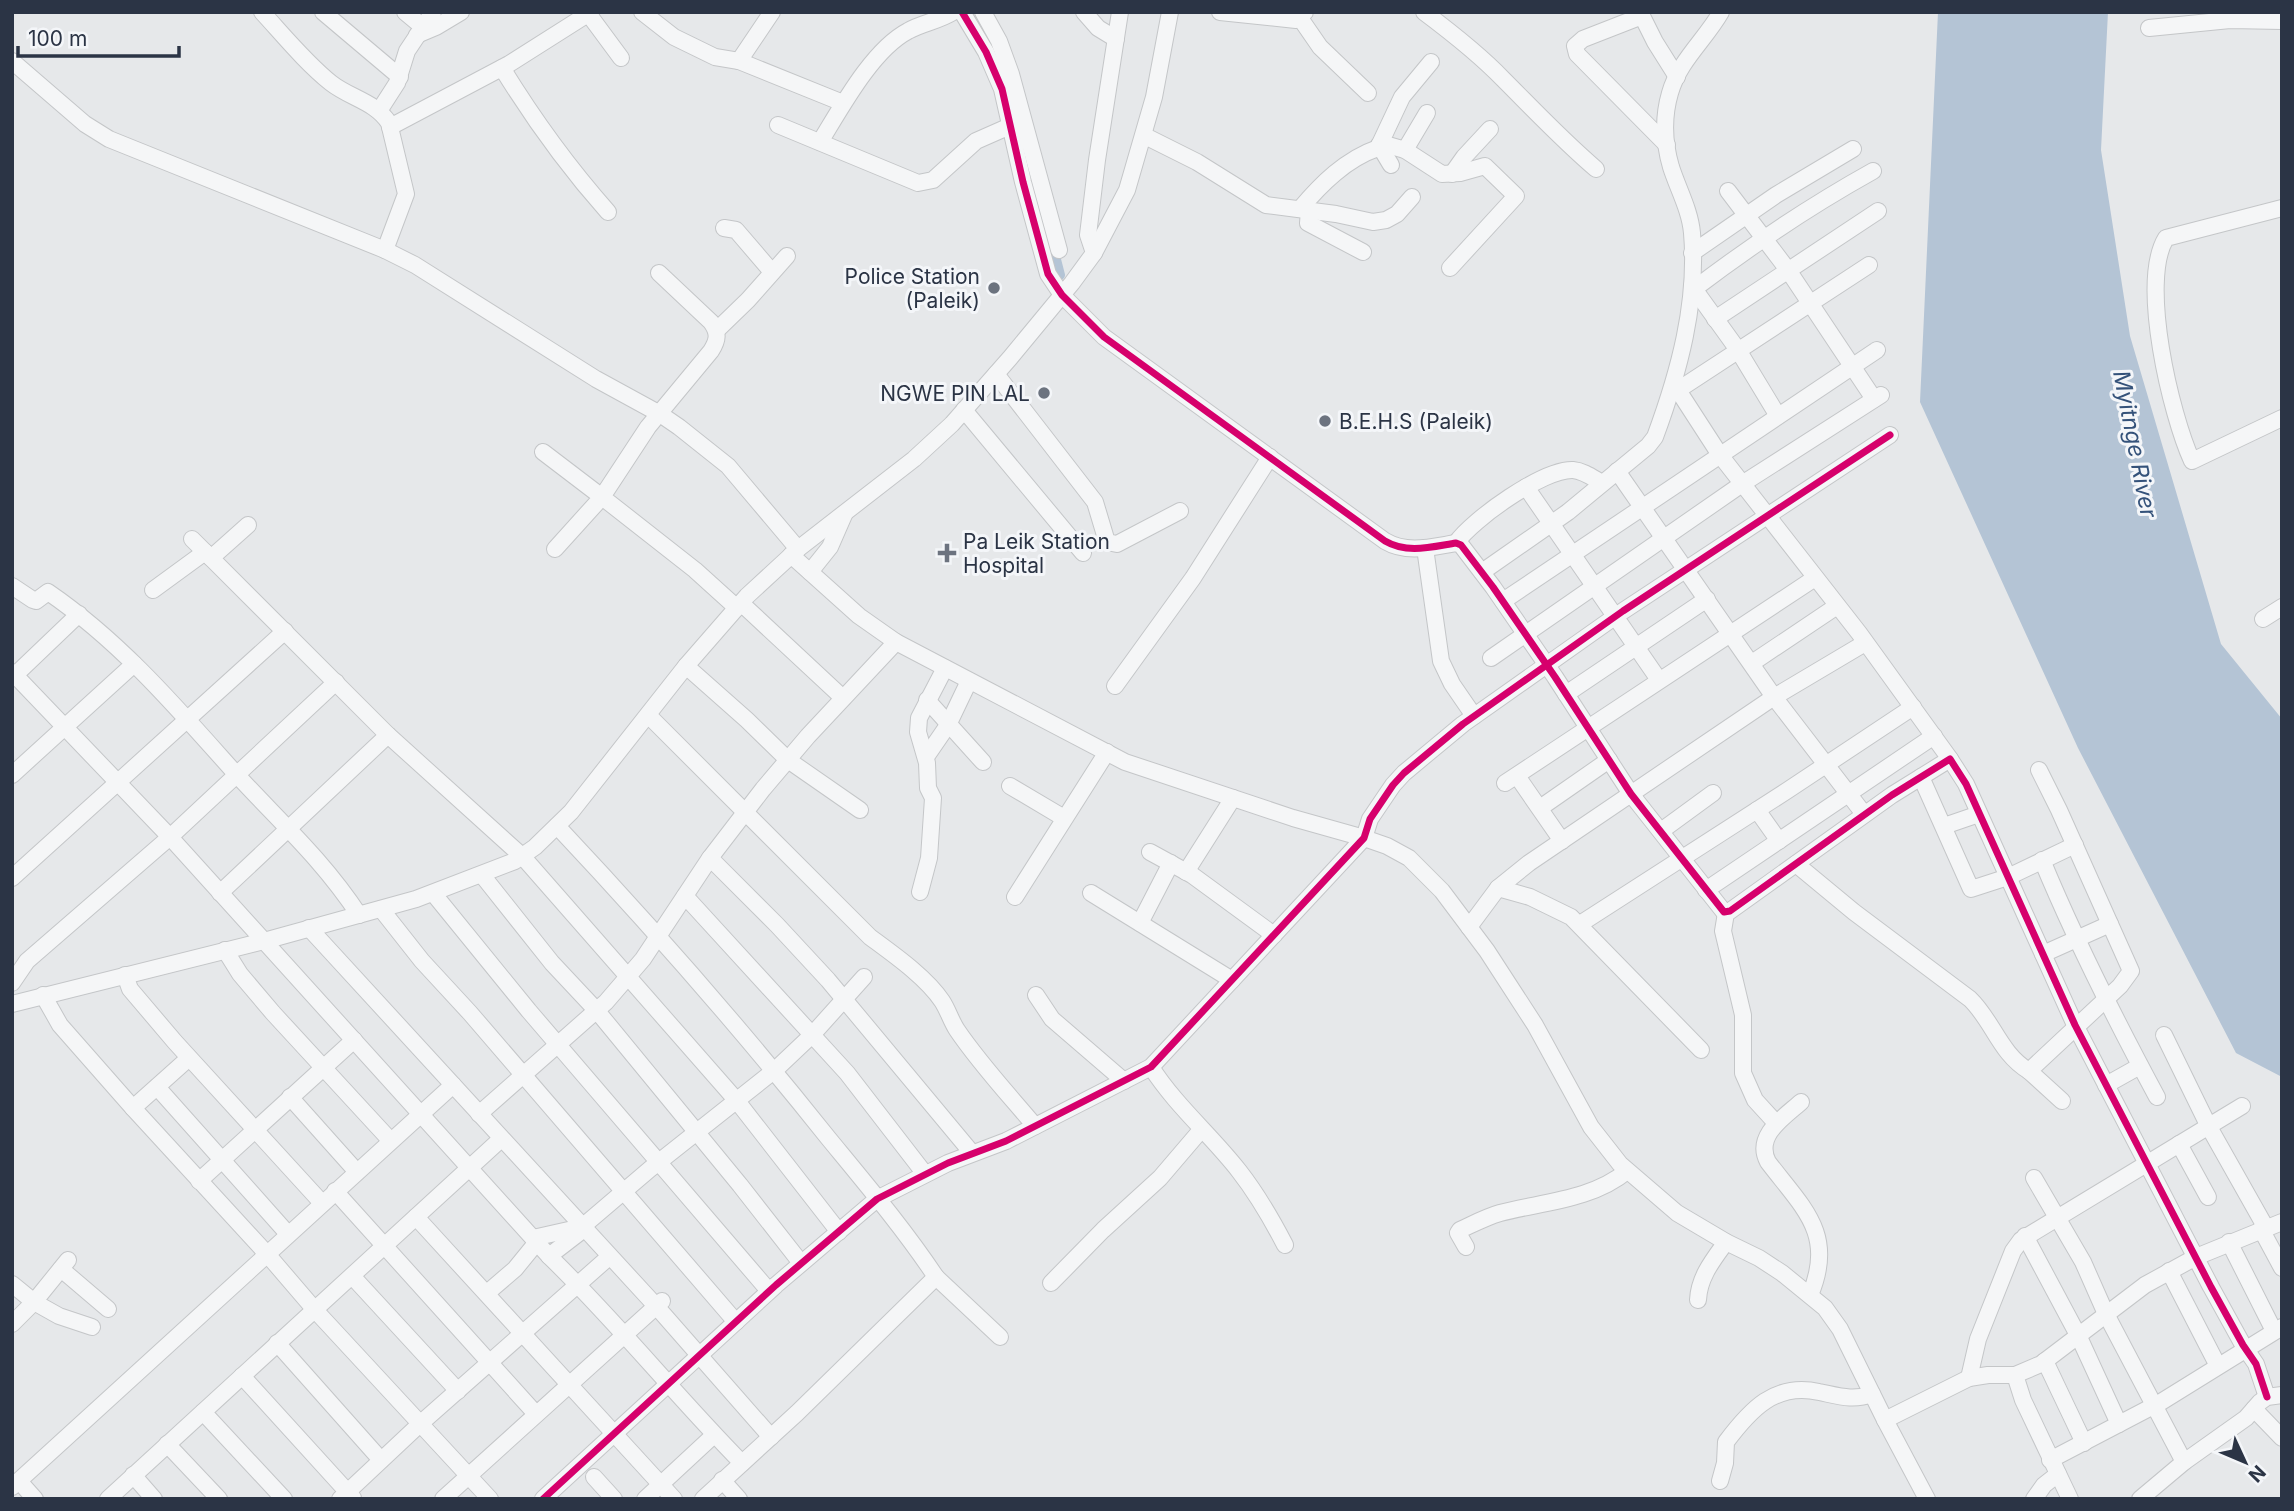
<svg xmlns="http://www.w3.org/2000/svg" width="2294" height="1511" font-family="Inter,sans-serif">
	<rect width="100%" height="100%" fill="#e6e8ea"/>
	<polygon fill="#b4c4d5" points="1938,12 2108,12 2101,150 2130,336 2221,644 2282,719 2282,1077 2236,1053 2078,748 1920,402"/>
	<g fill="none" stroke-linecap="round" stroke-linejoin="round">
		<polyline stroke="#b4c4d5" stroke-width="10" points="1052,244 1060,275"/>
		<defs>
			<g id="minor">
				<path d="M262,12C284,36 306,63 331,83C350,98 376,102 389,123L406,194L385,250"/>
				<polyline points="323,12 400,77"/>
				<polyline points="405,12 423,27"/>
				<polyline points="587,12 621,58"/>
				<polyline points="642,12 674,37 715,57 739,61 843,103"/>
				<path d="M962,12L986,52L1002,89L1023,182L1048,274L1062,295L1104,337L1385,541C1407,554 1431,547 1456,543L1461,545L1493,587L1555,677L1631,794L1724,912L1730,911L1892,795L1950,759L1966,784L2075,1025L2211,1287L2243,1345L2256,1364L2267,1397"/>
				<polyline points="983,12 999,41 1011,74 1059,250"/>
				<polyline points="1084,12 1098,28 1116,39"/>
				<polyline points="1220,12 1296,20 1305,12"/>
				<path d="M1424,12C1452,33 1479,54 1503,79C1534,110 1562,140 1596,169"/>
				<polyline points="1640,12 1655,42 1677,77"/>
				<polyline points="1642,16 1583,39 1575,46 1577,54 1667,145"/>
				<polyline points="1300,18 1320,47 1368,93"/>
				<polyline points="2149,28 2230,20 2282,21"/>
				<polyline points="417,35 436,27 461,12"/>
				<polyline points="12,61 85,124 109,139 385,250 415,265 596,379 660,414 679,427 728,466 798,549"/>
				<polyline points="739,61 772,12"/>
				<path d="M502,68C534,120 568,167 608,212"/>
				<polyline points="379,111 397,83 407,51 433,12"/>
				<polyline points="778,125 918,183 933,180 976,141 1010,126"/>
				<polyline points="390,127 509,64 591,12"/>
				<polyline points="1145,136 1197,162 1266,205 1336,214 1373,222 1386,220 1397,214 1412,197"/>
				<path d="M820,142C841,108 872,50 908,31C922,23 939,21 953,12"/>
				<polyline points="1381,143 1405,150 1442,174 1460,173 1485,166 1516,196 1450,268"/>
				<polyline points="1379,145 1391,165"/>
				<polyline points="1405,150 1427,113"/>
				<polyline points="1452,174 1464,157 1490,129"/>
				<polyline points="1728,191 1788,270 1874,399"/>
				<path d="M2282,208L2166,238C2139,282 2171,415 2192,461L2282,418"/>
				<path d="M1300,209C1321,184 1346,159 1378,148L1402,97L1431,62"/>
				<polyline points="1309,211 1308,223 1363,252"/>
				<polyline points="724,228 736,230 772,272"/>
				<polyline points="1094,253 1088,235 1097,160 1120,12"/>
				<polyline points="1692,253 1776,195 1853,149"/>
				<path d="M659,273L711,322C719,333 718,340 711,351L648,427L602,497L695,570L737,608"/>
				<polyline points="1692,286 1738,350 1778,416"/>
				<path d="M1694,289C1752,245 1810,206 1873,171"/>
				<polyline points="1715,319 1878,211"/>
				<polyline points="717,330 748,300 787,256"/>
				<polyline points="996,374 1095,502 1107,542 1117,544 1180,511"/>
				<polyline points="1674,384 1720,455 1859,633 1950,759"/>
				<polyline points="1678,390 1869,265"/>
				<polyline points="964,410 1083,553"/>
				<polyline points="543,452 602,497 555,549"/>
				<polyline points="1617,471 1774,697 1864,814"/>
				<polyline points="1526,487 1659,680"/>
				<polyline points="192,539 388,735 523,857 737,1101 839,1232"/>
				<path d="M1456,543C1473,519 1543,469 1573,470C1584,471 1593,478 1602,483"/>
				<polyline points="1425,548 1441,661 1452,684 1474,716"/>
				<polyline points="791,555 859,616 896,642 1125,762 1293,818 1364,838 1387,846 1409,858 1442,891 1487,951 1535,1025 1591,1127 1620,1164 1677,1213 1726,1242 1759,1258 1782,1273 1825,1308 1840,1329 1885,1420 1927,1499"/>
				<polyline points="211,558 248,525"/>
				<polyline points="810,572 830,547 844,515"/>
				<path d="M1482,572L1568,512L1648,446L1655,437C1679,372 1698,303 1692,233C1690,210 1678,189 1671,167C1664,143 1663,117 1670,93C1679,61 1705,40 1721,12"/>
				<path d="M12,586L33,600L36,601L48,592C121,642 178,709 236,774C280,822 322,859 359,915"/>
				<polyline points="153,590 205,552"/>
				<polyline points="1503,601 1877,350"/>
				<polyline points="741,603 843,698"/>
				<polyline points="2263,619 2282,607"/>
				<polyline points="1491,658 1742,484 1881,395"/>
				<polyline points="1752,663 1837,606"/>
				<polyline points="686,666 747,720 788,760 860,810"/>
				<path d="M12,672L170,837L549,1256C617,1322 676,1396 742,1463"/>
				<polyline points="12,678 79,614"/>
				<polyline points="1115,686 1193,578 1270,457"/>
				<polyline points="1566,694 1707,599"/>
				<polyline points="927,700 983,762"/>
				<path d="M648,715L870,937C893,954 926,977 942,1001C948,1010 951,1021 957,1030C980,1064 1009,1095 1035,1126"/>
				<polyline points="926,757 948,725 969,681"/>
				<polyline points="2039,770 2059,810 2131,971 2120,986 2029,1071 2062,1101"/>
				<polyline points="12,775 134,664"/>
				<polyline points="1517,776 1562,841"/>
				<polyline points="1921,777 1971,889 2008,877 2075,845"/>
				<polyline points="1505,783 1815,578"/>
				<polyline points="1010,786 1064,818"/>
				<polyline points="1540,808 1609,760"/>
				<polyline points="1757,810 1779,841"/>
				<path d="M557,826C652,927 743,1031 829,1139C866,1184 904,1229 936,1277L797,1413L703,1499"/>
				<polyline points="1944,826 1979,814"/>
				<polyline points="1661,831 1713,793"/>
				<polyline points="1150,852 1192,875 1274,935"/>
				<polyline points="710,858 777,925 828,980 972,1153"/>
				<path d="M2042,860C2076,942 2115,1019 2157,1097"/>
				<path d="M1796,864L1854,912L1970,999C1993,1021 2000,1054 2029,1071"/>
				<polyline points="1186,872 1233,798"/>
				<polyline points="482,875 552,963 597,1011 740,1185 801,1263"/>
				<polyline points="12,878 285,631"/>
				<polyline points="1498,888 1530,897 1571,917 1701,1050"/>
				<polyline points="1706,890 1934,736"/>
				<polyline points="920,892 929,858 933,798 928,788 927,763 918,732 919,718 945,668"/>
				<polyline points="220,893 388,735"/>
				<polyline points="433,893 529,1011 769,1291"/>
				<polyline points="1091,893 1232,980"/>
				<polyline points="685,896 847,1073 925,1174"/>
				<polyline points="1015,897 1107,752"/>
				<polyline points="381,909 422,961 470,1013 736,1322"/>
				<polyline points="1726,913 1723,931 1743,1015 1743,1073 1755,1100 1776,1123"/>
				<polyline points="1140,923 1171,863"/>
				<polyline points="1580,924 1788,790 1913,707"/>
				<polyline points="1469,927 1498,888 1529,863 1774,697 1865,643"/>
				<polyline points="309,928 656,1306 771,1437"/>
				<polyline points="225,950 240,974 273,1013 390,1140"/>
				<polyline points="2043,954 2110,924"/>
				<polyline points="125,975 130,989 175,1042 322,1203"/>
				<polyline points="12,983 27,961 170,837 336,682"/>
				<polyline points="43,995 60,1025 133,1108 267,1254 315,1310 490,1499"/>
				<polyline points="1036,995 1052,1019 1124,1081"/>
				<polyline points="12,1004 264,941 416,899 515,861 535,847 571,812 686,666 747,596 798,549 914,459 952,424 1010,358 1072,283 1094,253 1127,190 1154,97 1170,12"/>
				<polyline points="2164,1035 2209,1127 2266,1228"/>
				<path d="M1151,1067C1176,1106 1211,1135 1239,1171C1257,1194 1272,1220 1285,1245"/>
				<polyline points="2106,1085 2140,1066"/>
				<polyline points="157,1087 288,1234"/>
				<polyline points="290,1097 357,1172"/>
				<path d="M1801,1102C1784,1117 1754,1136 1768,1162C1803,1208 1836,1234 1810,1295"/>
				<polyline points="133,1108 189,1058"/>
				<polyline points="479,1114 606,1002 643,959 710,858 763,789 808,736 896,642"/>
				<polyline points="2179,1144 2208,1197"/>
				<polyline points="2034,1178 2083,1262 2106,1314 2184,1462"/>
				<polyline points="199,1181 354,1040"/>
				<polyline points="335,1191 536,1414"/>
				<polyline points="416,1217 674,1499"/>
				<polyline points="2261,1229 2282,1268"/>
				<polyline points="2025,1236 2079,1337 2119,1424"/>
				<polyline points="533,1238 582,1227 650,1169 775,1070 812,1035 864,977"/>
				<polyline points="2229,1242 2274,1331"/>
				<path d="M1466,1247L1458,1233L1460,1230C1473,1224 1486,1217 1500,1213C1542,1202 1592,1200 1627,1171"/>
				<polyline points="549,1256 584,1229"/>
				<polyline points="61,1269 108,1309"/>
				<polyline points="2169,1271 2218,1366"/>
				<polyline points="352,1276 458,1391"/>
				<polyline points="936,1277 1000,1337"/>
				<polyline points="1051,1283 1103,1230 1160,1178 1201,1130"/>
				<polyline points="12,1284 34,1302 59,1316 92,1327"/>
				<polyline points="487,1293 515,1269 537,1242"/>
				<path d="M1698,1300C1699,1277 1713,1260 1726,1242"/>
				<polyline points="12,1324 34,1302 68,1260"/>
				<polyline points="277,1343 381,1460"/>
				<polyline points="2045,1361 2084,1443"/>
				<polyline points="2015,1375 2023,1400 2070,1499"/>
				<polyline points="242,1376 353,1498"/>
				<polyline points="1969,1378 1978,1339 2013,1251 2021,1240 2242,1106"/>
				<polyline points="2254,1409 2282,1438"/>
				<polyline points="203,1412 284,1499"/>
				<polyline points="1885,1420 1969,1378 1988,1375 2015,1375 2041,1364 2145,1285 2196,1257 2282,1222"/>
				<polyline points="167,1444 219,1499"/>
				<polyline points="2050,1460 2161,1402 2282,1327"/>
				<polyline points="133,1475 154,1499"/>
				<polyline points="594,1477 614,1499"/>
				<polyline points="722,1480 739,1499"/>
				<polyline points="19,1481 35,1499"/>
				<path d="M1720,1481L1725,1463L1726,1442C1750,1410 1775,1382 1819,1392C1839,1396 1853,1401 1872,1394"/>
				<polyline points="12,1487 453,1085"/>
				<polyline points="108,1499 501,1139"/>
				<polyline points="340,1499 421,1423 609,1257"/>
				<polyline points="443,1499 662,1301"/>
				<polyline points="543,1499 776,1285 877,1199 948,1163 1006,1141 1151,1067 1364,838 1370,819 1393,785 1404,773 1463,724 1623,611 1890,435"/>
				<polyline points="645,1499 714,1435"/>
				<polyline points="2034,1499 2044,1485 2058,1474"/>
				<polyline points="2140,1499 2184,1462 2246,1418 2260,1402 2267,1397 2282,1395"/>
			</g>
		</defs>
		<use href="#minor" stroke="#c4c6c8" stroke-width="18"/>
		<use href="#minor" stroke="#f5f6f7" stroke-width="16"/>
		<defs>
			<g id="cycleway">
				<path d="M962,12L986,52L1002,89L1023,182L1048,274L1062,295L1104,337L1385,541C1407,554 1431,547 1456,543L1461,545L1493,587L1555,677L1631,794L1724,912L1730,911L1892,795L1950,759L1966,784L2075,1025L2211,1287L2243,1345L2256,1364L2267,1397"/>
				<polyline points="543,1499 776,1285 877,1199 948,1163 1006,1141 1151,1067 1364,838 1370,819 1393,785 1404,773 1463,724 1623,611 1890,435"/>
			</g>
		</defs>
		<use href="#cycleway" stroke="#f4f6f9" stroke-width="11"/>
		<use href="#cycleway" stroke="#d6006c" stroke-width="7"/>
	</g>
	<g fill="#6c737f" stroke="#f4f6f9" stroke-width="2.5">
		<circle cx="994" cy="288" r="7"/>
		<circle cx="1044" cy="393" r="7"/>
		<circle cx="1325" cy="421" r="7"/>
		<path d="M943.5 542.5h7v7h7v7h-7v7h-7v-7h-7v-7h7z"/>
	</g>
	<g text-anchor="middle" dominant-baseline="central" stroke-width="6" stroke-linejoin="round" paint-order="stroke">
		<g font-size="21" fill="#2b3445" stroke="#f4f6f9" text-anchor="end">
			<text x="980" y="276">Police Station<tspan x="980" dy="24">(Paleik)</tspan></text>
			<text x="1030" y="393">NGWE PIN LAL</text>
			<text x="1339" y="421" text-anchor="start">B.E.H.S (Paleik)</text>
			<text x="963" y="541" text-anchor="start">Pa Leik Station<tspan x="963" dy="24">Hospital</tspan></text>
		</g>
		<g font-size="23" font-style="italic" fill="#34527a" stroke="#f4f6f9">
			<text transform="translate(2135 444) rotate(79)">Myitnge River</text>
		</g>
	</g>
	<rect width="2294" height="1511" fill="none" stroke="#2b3445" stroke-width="28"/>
	<g transform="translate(2245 1462) rotate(134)" stroke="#f4f6f9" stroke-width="5" paint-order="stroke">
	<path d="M0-5L12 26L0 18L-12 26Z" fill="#2b3445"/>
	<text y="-10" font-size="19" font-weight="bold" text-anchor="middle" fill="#2b3445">N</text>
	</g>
	<path d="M18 46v10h161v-10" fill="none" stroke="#2b3445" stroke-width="3.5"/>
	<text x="28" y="46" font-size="21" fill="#2b3445" stroke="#f4f6f9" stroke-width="5" paint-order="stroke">100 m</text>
</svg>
